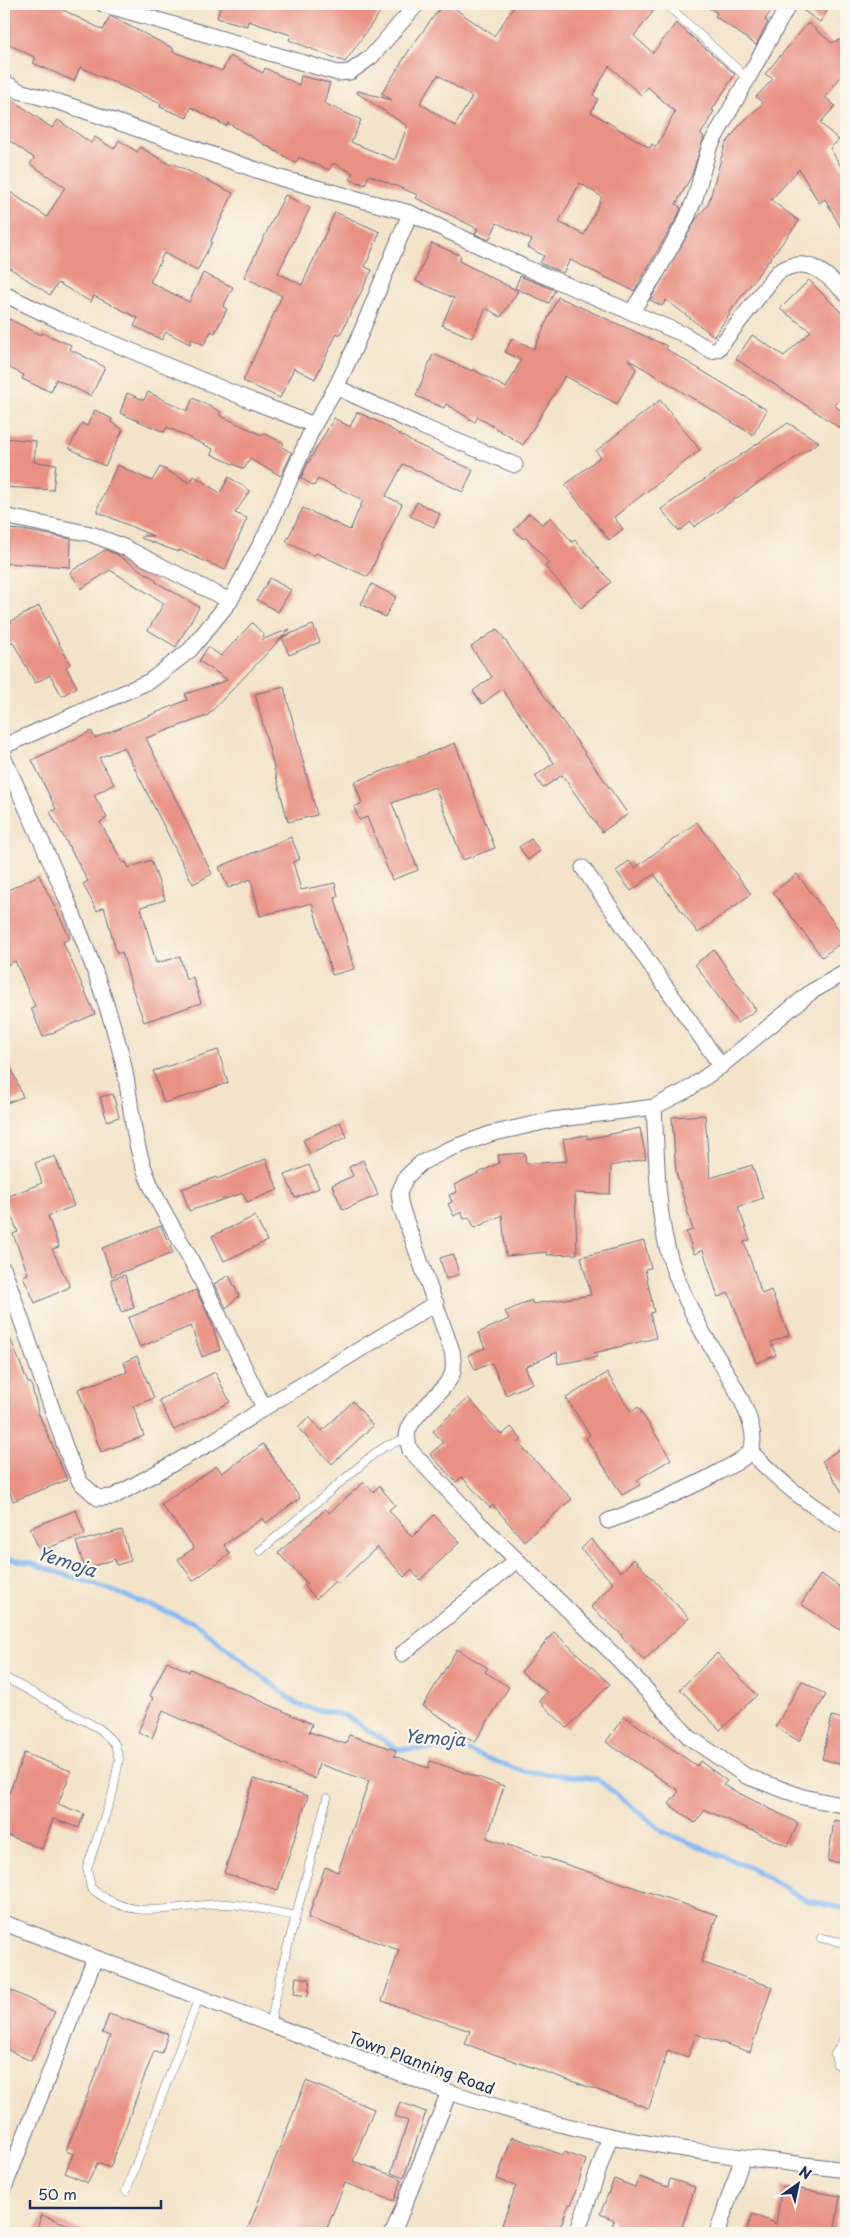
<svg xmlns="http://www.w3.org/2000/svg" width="850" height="2237" font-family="'Playpen Sans',sans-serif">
	<rect width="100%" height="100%" fill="#fbf7ec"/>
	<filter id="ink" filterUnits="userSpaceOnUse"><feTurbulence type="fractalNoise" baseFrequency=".02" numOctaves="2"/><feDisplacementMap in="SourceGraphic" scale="10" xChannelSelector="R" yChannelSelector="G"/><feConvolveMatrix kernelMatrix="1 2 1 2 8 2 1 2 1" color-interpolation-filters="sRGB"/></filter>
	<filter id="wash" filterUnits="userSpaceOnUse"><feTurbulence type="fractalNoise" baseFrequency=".0096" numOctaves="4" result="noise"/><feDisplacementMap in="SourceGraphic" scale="20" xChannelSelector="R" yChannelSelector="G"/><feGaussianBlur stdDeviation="1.12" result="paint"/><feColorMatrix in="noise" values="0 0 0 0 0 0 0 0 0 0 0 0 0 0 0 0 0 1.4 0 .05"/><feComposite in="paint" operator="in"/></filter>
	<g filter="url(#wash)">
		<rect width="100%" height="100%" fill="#f3e3c8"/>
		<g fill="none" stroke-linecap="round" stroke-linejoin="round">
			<polyline stroke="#85baf4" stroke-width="5" points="4,1558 30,1563 108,1589 195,1623 298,1705 346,1716 397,1749 463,1749 522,1771 597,1779 664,1832 751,1868 808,1901 846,1909"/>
		</g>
		<g id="blocks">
			<g fill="#e99184" fill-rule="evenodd">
				<path d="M4,4H67L63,10L103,30L110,16L174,49L172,51L222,71L230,56L263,73L265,68L299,85L301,76L330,83L324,103L361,120L351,142L395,160L407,126L357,93L358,91L392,100L382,93L412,46L443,4H448L494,36L516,4H659L634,36L653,53L676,23L735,74L712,110L714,111L701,134L704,137L691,177L676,204L681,208L678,216L634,291L570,260L563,273L540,263L544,256L528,247L532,240L497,223L489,240L475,234L478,229L416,198L418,195L369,175L365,185L350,179L353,173L333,163L329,170L299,157L296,163L228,123L226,126L191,107L187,118L160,107L161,104L80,67L74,81L33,63L36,58L4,42ZM609,66L641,95L648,87L675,112L656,147L652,144L650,148L591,112L598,99L593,95ZM438,75L472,97L455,126L420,103ZM580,183L602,197L584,235L559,222Z"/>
				<polygon points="221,4 386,4 345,62 289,40 291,35 248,21 247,26 217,18"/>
				<polygon points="703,4 775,4 765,20 768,22 756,45 715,16 717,13"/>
				<polygon points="798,4 832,4 820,22 798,7"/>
				<polygon points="808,23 832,43 846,37 846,70 825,97 835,106 820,123 839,140 830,148 846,175 846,237 825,199 819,203 799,169 771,200 799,221 729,313 730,314 714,336 666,300 662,306 650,300 697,218 708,205 725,145 740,125 763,103 756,97 773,79 765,74"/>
				<polygon points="4,94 52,128 58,120 91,143 95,137 114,149 119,140 137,152 140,147 171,165 172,163 233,193 211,241 212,242 197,271 164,253 150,282 189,302 203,273 233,287 223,307 227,309 215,333 211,331 204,345 192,339 190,344 166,332 162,340 134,326 138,318 94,296 91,302 58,283 50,295 4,264 4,202 10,192 47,217 65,187 30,164 34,158 4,137"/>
				<polygon points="285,195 310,208 278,273 302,285 335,212 380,232 365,267 372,270 340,335 337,333 315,379 294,368 280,398 243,381 282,296 244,277"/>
				<polygon points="432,243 461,256 459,261 518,291 501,317 486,308 472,338 442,325 454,298 416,281"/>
				<polygon points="520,276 555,290 549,303 515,288"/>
				<polygon points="809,280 846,317 846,395 834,405 846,414 846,432 736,359 752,335 784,356 811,331 780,309"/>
				<polygon points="558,297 667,346 666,349 767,410 753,435 628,359 636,369 617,404 565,376 523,445 478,417 475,422 446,404 444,408 416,396 433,354 472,371 473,369 506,388 521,360 505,352 512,338 534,349"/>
				<polygon points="9,319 41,335 42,333 71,345 69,349 105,367 91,396 56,379 51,392 22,379 24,375 4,365 4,330"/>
				<polygon points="148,392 187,411 193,398 221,412 219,415 262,435 263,433 284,443 282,447 292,453 281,476 250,459 244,469 211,454 213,449 167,427 164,432 120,413 127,393 144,400"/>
				<polygon points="660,400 700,450 614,517 623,529 609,540 565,485 600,457 596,451"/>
				<polygon points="95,410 112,419 111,422 123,430 105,466 69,448 82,423 87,426"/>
				<polygon points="357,412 381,423 414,443 473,470 463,492 403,464 386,496 402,504 368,577 316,553 314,556 286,542 303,508 350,530 363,500 318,479 314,486 301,478 308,463 334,418 350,427"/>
				<polygon points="788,423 819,442 694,527 691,522 679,531 661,509"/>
				<polygon points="4,438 36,441 34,462 56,464 53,490 4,487"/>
				<polygon points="117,465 152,481 160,467 190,483 194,476 220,493 229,477 250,491 235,513 247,518 225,570 179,550 178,552 141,538 142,536 153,536 98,512 98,507"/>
				<polygon points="417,502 440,514 434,527 410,516"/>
				<polygon points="529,513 542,524 551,517 572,542 575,540 611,582 581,608 545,566 549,563 526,537 524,539 514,530"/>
				<polygon points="4,529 23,530 71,539 70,567 4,563"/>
				<polygon points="105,550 116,554 156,580 156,582 199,607 176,647 148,630 164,603 110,570 81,589 70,572"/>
				<polygon points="270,578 291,590 278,612 257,600"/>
				<polygon points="372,584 396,597 385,617 361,604"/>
				<polygon points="39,606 70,664 66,667 77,687 62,696 50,675 35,683 13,642 4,646 4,625"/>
				<polygon points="252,623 264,635 261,640 290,629 207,716 146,738 212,874 193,884 124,747 99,758 114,784 94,795 107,818 100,822 123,863 126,862 129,868 151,860 165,900 141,907 156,963 180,957 186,980 193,977 201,1003 144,1022 132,988 122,952 117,954 104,907 97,911 83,884 88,881 50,812 56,809 32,760 91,731 95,738 187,700 185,694 228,680 199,661 208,647 221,656"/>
				<polygon points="313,625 320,642 289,655 282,637"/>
				<polygon points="497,629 628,814 602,832 562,775 543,788 535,776 554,763 502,689 482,704 473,691 492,677 471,647"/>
				<polygon points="284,687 317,815 288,822 255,694"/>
				<polygon points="455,743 495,848 463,860 435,787 392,803 418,870 392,880 367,817 359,820 354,807 362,803 354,782"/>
				<polygon points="697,822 751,894 698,933 654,874 631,891 616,871 629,861 635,868"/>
				<polygon points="291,837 300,859 293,862 301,890 335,883 338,897 335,898 354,969 332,975 312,903 260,916 251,879 228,888 219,867"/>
				<polygon points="531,839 540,851 528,860 519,847"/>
				<polygon points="797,874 846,939 822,957 773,892"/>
				<polygon points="39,875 70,938 63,942 95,1014 43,1037 31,1008 35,1006 15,961 4,967 4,892"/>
				<polygon points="714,950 756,1010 737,1023 695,964"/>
				<polygon points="4,1050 23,1097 4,1104"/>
				<polygon points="218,1050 228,1083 164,1103 153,1071"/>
				<polygon points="113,1094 119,1117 107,1121 100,1097"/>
				<polygon points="705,1115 710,1178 752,1165 763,1198 738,1207 750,1240 744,1242 762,1294 771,1290 789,1335 771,1342 776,1355 756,1363 729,1293 718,1297 703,1250 694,1254 686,1232 693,1230 676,1172 672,1117"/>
				<polygon points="340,1122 347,1137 310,1154 303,1140"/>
				<polygon points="640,1128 646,1159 611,1166 610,1194 575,1193 577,1254 547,1255 547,1252 506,1256 502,1215 475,1228 469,1217 464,1219 461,1212 454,1216 448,1204 452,1202 449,1195 457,1192 454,1185 499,1163 498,1155 525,1153 526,1164 567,1161 563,1139 587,1135 587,1139"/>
				<polygon points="55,1156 74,1206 48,1216 59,1247 52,1249 70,1287 35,1303 23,1276 28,1274 13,1234 18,1232 4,1198 42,1183 35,1163"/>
				<polygon points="266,1159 278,1190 247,1202 243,1193 189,1211 182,1189 216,1177 217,1179"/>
				<polygon points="363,1160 378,1195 343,1210 332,1185 353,1176 349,1167"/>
				<polygon points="309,1165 319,1188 295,1198 285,1175"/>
				<polygon points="255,1216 267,1241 224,1261 212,1236"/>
				<polygon points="161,1226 173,1253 112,1276 102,1248"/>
				<polygon points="644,1241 651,1268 645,1269 654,1312 650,1313 656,1338 594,1353 597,1357 558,1364 557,1352 525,1367 533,1383 506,1395 492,1363 475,1370 468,1355 485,1348 478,1333 509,1319 505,1312 531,1300 533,1304 591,1295 581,1257"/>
				<polygon points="453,1254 459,1274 446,1279 440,1258"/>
				<polygon points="125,1275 134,1308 121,1312 111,1279"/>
				<polygon points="229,1275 239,1296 226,1308 214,1284"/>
				<polygon points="196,1290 211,1321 220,1350 202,1357 191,1326 140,1347 128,1318"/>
				<polygon points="4,1323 28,1383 31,1383 38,1412 67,1480 13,1501 4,1476"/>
				<polygon points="137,1356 154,1398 133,1406 144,1436 101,1452 78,1389 127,1372 124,1362"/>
				<polygon points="215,1372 230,1402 174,1430 159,1400"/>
				<polygon points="607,1373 631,1412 638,1407 671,1459 637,1480 640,1485 622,1495 586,1438 590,1435 566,1398"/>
				<polygon points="468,1398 502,1435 511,1427 522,1440 518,1443 572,1499 524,1541 493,1505 490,1508 462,1477 456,1482 430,1454 443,1443 433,1431"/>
				<polygon points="353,1401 373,1426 332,1464 298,1428 309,1417 322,1431"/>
				<polygon points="263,1444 300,1498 266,1523 263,1518 224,1545 230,1554 193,1581 178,1559 194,1548 161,1504 217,1466 222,1473"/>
				<polygon points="846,1445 846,1498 822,1461"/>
				<polygon points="364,1482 373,1492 379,1486 395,1505 389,1510 412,1537 434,1515 460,1542 420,1580 411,1570 404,1577 377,1547 338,1584 335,1581 316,1599 304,1585 307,1583 278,1553 326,1509 329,1513"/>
				<polygon points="76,1510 85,1534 40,1551 30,1528"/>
				<polygon points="122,1530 131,1561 116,1565 115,1559 85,1569 76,1542"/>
				<polygon points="591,1539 621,1572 634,1559 689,1618 644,1660 621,1636 622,1635 591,1607 613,1583 581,1549"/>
				<polygon points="821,1574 846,1591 846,1634 801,1604"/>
				<polygon points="554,1632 610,1684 567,1728 539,1701 547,1692 521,1672"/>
				<polygon points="457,1649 488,1668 485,1672 509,1687 475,1742 460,1732 461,1730 423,1706"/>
				<polygon points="717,1653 757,1695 720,1730 680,1689"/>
				<polygon points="167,1661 189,1672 190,1669 312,1724 309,1732 346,1744 349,1735 396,1750 394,1756 428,1768 430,1761 504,1786 487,1838 717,1915 701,1962 772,1987 750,2052 696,2034 688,2057 668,2050 649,2108 465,2044 470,2031 382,2001 399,1950 308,1918 325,1867 338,1872 369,1781 319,1764 315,1779 163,1711 152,1738 138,1732 153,1698 150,1696"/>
				<polygon points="802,1681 826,1695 799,1741 775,1727"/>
				<polygon points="624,1716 697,1766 700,1761 727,1781 723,1785 798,1823 788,1846 705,1810 695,1823 669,1804 679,1791 606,1742"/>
				<polygon points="832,1716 846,1720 846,1765 822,1759"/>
				<polygon points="24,1753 71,1771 58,1804 84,1814 79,1828 53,1819 42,1849 4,1834 4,1807"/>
				<polygon points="254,1779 308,1796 278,1890 224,1873"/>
				<polygon points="834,1820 846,1822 846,1864 828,1861"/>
				<polygon points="296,1977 310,1979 308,1996 294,1994"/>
				<polygon points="4,1987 55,2012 31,2061 4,2048"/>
				<polygon points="109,2014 168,2034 162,2053 154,2051 110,2168 97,2163 88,2183 65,2173 73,2154 66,2151 110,2036 102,2033"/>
				<polygon points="306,2081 374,2109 353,2161 402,2179 394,2201 345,2183 325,2233 246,2233"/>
				<polygon points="400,2102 426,2112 404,2177 391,2173 408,2121 395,2116"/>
				<polygon points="512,2137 563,2155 564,2152 586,2160 571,2205 569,2204 558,2233 499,2233 516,2186 497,2179"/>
				<polygon points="639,2177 668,2187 670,2179 695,2187 680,2233 610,2233 614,2220 600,2214 614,2179 635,2187"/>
				<polygon points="782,2186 840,2196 834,2233 745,2233 753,2214 776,2224"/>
				<polygon points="42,2215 87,2232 87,2233 35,2233"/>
			</g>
		</g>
	</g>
	<g filter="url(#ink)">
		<use href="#blocks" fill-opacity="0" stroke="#676e83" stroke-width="1"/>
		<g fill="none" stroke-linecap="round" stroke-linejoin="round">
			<defs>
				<g id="service">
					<polyline points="666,4 748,79"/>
					<polyline points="260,1551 375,1453 386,1446 407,1438"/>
					<path d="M4,1677L100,1729L115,1744L119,1759L113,1792L87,1868L91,1888C136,1926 177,1903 227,1904C250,1905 274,1912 296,1916"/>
					<polyline points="821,1938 846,1943"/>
					<polyline points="270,2025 282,1968 327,1798"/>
					<polyline points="846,2036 835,2054 837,2064 846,2070"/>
					<polyline points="126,2191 199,1997"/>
				</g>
				<g id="minor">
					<polyline points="103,4 338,73 350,72 371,57 417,4"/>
					<path d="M4,82L19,91L62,103L280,178L410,213L524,267L683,334L712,351L718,349L777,273C806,253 825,273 846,294"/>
					<polyline points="4,294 60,321 252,401 314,425"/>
					<polyline points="632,311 656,274 686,220 695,198 709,148 789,4"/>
					<polyline points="336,387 423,427 515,465"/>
					<polyline points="4,516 91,534 124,547 230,601"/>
					<polyline points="4,746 150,681 190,650 230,601 266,534 314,425 336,387 355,347 410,213"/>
					<path d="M4,759C48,854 92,949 120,1050C131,1089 130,1130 144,1168C155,1201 176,1231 192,1262C217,1310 240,1359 264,1408"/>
					<polyline points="583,868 721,1066"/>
					<path d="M846,972L811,992L721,1066L687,1090L654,1107L552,1120L490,1134L447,1150L421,1163L406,1177L399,1193L401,1207L452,1351C453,1359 455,1367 452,1375C443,1394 413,1413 408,1431C406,1437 408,1443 410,1450L474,1518L617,1658L689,1737L746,1776L803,1797L846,1806"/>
					<polyline points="4,1270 68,1455 80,1482 98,1498 113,1497 212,1442 264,1408 436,1303"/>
					<path d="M750,1451C781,1483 807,1504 846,1527"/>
					<path d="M608,1521C646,1507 683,1492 719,1472C728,1467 744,1460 750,1451C766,1426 714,1354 702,1331C688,1305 674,1276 667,1247C656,1202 657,1153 654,1107"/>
					<polyline points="402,1654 517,1560"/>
					<path d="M4,1923L449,2092C502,2109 555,2124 610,2136C688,2152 767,2160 846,2170"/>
					<polyline points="4,2188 95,1958"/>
					<polyline points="393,2233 449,2092"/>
					<polyline points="577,2233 610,2136"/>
					<polyline points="717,2233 743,2157"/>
				</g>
			</defs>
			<use href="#service" stroke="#676e83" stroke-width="9"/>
			<use href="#minor" stroke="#676e83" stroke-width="17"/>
			<use href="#service" stroke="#fff" stroke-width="8"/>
			<use href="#minor" stroke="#fff" stroke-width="15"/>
		</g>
	</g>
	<g text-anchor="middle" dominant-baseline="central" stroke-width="4.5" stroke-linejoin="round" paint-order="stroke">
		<g font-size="16" fill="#1b2f5e" stroke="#fbf7ec">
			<text transform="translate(422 2062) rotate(20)">Town Planning Road</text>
		</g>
		<g font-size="18" font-style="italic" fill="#3b598b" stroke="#fbf7ec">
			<text transform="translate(67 1561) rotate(18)">Yemoja</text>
			<text transform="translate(435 1737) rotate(4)">Yemoja</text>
		</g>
	</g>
	<rect width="850" height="2237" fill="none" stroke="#fbf7ec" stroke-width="20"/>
	<g transform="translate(798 2184) rotate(33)" stroke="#fbf7ec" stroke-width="4" paint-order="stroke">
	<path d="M0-4L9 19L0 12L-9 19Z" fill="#1b2f5e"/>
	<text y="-8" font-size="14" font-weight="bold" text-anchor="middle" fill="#1b2f5e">N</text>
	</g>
	<path d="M30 2200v8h131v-8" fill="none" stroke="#1b2f5e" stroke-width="2.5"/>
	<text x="38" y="2200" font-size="15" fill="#1b2f5e" stroke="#fbf7ec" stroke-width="4" paint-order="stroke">50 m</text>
</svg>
